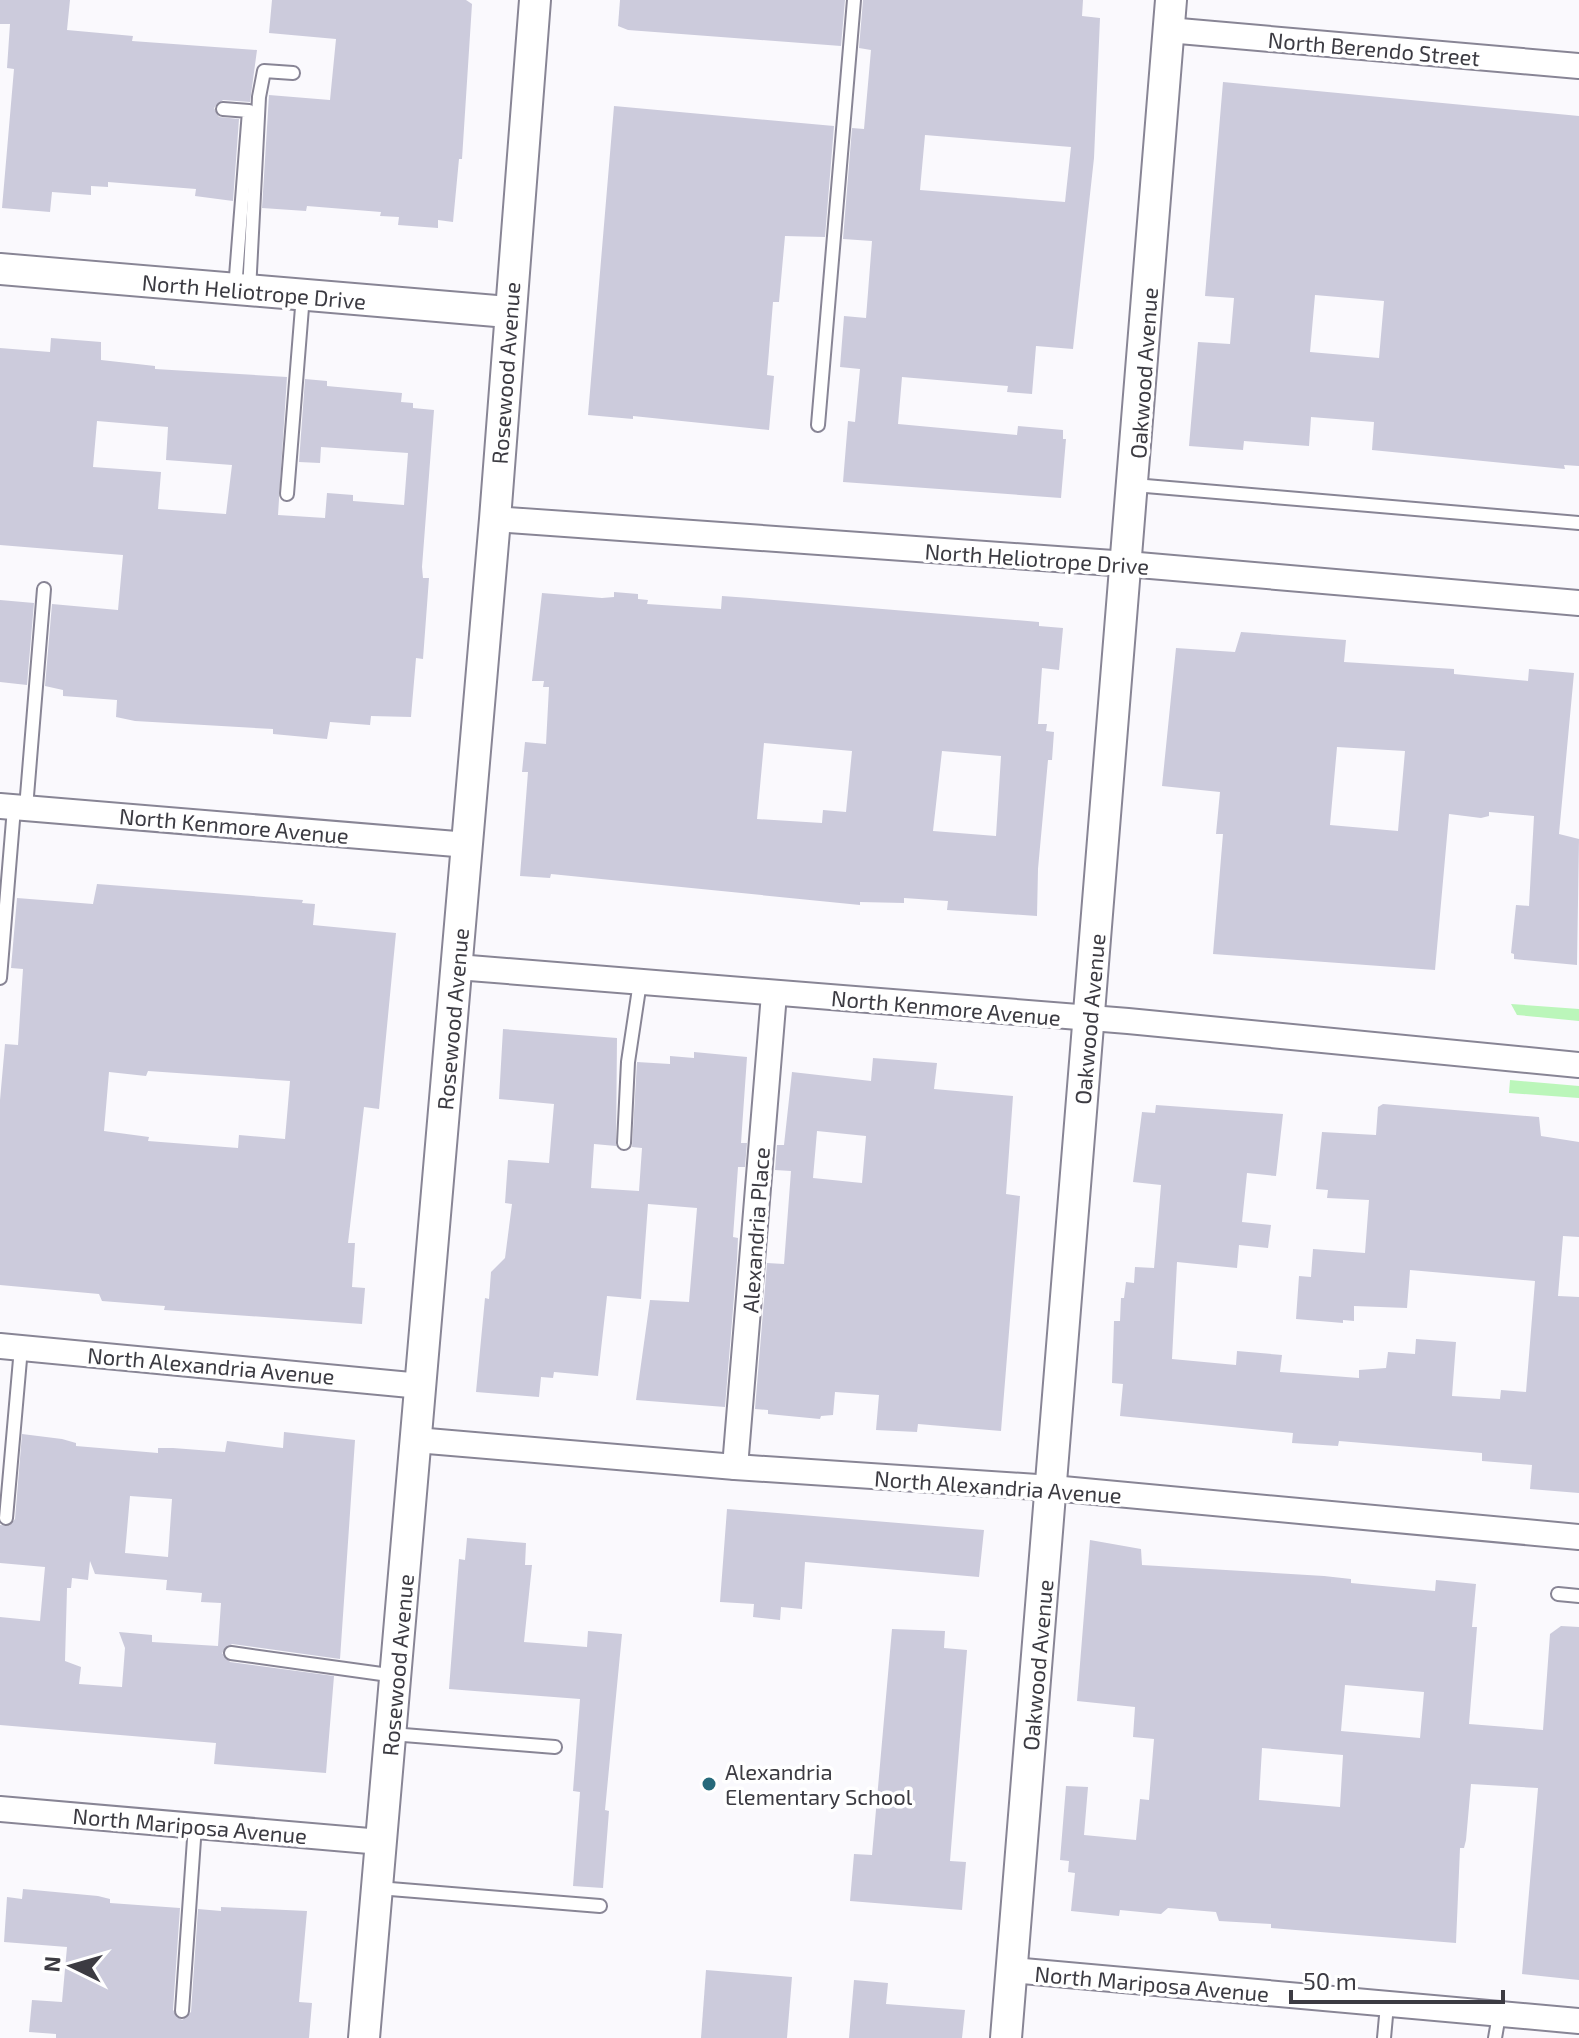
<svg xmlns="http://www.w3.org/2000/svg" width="1579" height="2038" font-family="'Exo 2',sans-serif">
	<rect width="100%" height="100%" fill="#faf9fd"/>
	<g fill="#bbf6ba">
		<polygon points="1511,1004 1579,1009 1579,1021 1517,1015"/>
		<polygon points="1510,1080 1579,1086 1579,1098 1509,1093"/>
	</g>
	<g fill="#cccbdc" fill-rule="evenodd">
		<polygon points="0,0 70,0 67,30 133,36 132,41 257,50 250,102 223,100 214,108 219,117 239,119 233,201 195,196 196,189 108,182 108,187 91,186 91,195 52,192 50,212 2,208 14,69 7,68 10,24 0,24"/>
		<polygon points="272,0 466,0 472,4 462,159 459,159 453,222 438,220 438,228 398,225 399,217 380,216 381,212 307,206 306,211 262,208 269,95 330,100 336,39 269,33"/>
		<polygon points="620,0 845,0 841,46 628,30 618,26"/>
		<path d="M863,0H1083L1082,16L1100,18L1094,158L1073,349L1036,346L1032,394L1007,392L1008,386L902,377L898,424L1017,435L1018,426L1063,430V439H1066L1061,498L843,482L848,421L855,422L860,369L840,367L844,316L866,318L872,241L843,239L852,128L864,129L871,50L859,48ZM925,135L1071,147L1065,202L920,190Z"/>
		<path d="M1223,82L1579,116V466L1564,465L1565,469L1372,450L1374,422L1311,417L1309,446L1244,441L1243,450L1189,446L1198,342L1230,344L1234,298L1205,296ZM1315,295L1384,301L1379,358L1310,352Z"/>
		<polygon points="614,106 834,126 825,237 785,236 779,302 773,302 767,375 774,376 769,430 633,416 633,419 588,415"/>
		<path d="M51,338L101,342V360L155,366V369L287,377L278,515L325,518L327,493L353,495V501L404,505L408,453L321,447L320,463L299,462L305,379L327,381V386L402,393L401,402L413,403V408L434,410L422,567L423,578H429L423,659L416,658L411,717L371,716L370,725L330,722L327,739L273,734V729L135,721L116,717L117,700L63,696V690L45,686L52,604L118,610L123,555L0,545V348L50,352ZM97,421L168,427L166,460L232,465L226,514L158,509L161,472L93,467Z"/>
		<path d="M614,592L638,594V599L648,600L647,604L721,609L722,596L750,598L1039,622V626L1063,628L1059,670L1042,668L1038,724H1047L1046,731L1054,732L1052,760H1048L1038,869L1037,916L947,910L948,901L904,898V903L860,902V905L551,874L550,878L520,876L528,772H522L525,742L546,744L549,687H543L544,681H532L542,593L602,598L614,597ZM764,743L852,751L846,812L823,810L822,823L757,819ZM942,751L1001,756L996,836L933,831Z"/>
		<polygon points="0,600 34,603 27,685 0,682"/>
		<path d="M1241,632L1346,640L1344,662L1454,669V674L1528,681L1529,669L1574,673L1559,834L1579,839L1577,965L1514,959V954L1511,953L1516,905L1529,906L1534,816L1489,812V816L1481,818L1449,814L1435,970L1213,954L1223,834H1216L1220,792L1162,786L1176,648L1235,652ZM1337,747L1405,751L1398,831L1330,825Z"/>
		<path d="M97,884L303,900L302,903L315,904L313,925L396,933L379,1109L364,1107L348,1243H355L352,1287L365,1288L362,1324L164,1310L165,1306L102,1301L99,1294L0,1285V1100L5,1044L18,1045L23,969L11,968L17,898L93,904ZM148,1071L290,1081L285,1139L239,1135L238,1148L148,1141L149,1137L104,1131L109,1072L146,1076Z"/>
		<polygon points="503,1029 617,1038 616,1146 594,1144 591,1188 639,1191 642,1148 632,1147 637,1062 670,1064 670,1056 694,1058 694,1052 747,1057 741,1143 747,1143 745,1167 738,1167 733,1237 738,1238 737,1260 725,1407 636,1400 650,1300 689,1302 697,1208 648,1204 641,1299 607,1296 598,1376 554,1372 553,1378 541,1377 539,1397 476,1392 485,1298 489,1299 491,1272 505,1258 512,1204 505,1203 508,1160 549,1163 554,1104 499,1099"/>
		<path d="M873,1058L937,1063L934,1089L1013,1096L1006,1194L1020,1196L1001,1431L918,1424L917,1432L876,1430L879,1395L835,1392L833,1415L821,1416L820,1419L768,1414V1410L755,1409L767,1263L784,1264L791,1171L775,1170L777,1145H784L792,1072L871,1081ZM817,1131L866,1136L862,1183L813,1178Z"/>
		<polygon points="1383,1104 1539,1117 1541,1136 1579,1142 1579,1237 1563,1236 1558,1296 1579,1297 1579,1493 1530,1489 1532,1465 1482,1461 1482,1453 1339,1441 1338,1446 1292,1443 1293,1433 1120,1416 1123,1384 1112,1383 1114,1321 1120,1321 1121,1298 1124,1298 1126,1282 1134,1283 1135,1267 1154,1268 1161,1185 1133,1182 1142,1112 1155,1113 1156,1105 1283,1114 1276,1176 1247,1173 1242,1222 1271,1225 1268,1248 1239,1245 1237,1268 1177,1262 1172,1359 1236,1365 1237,1351 1282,1355 1280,1372 1359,1378 1359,1370 1386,1368 1388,1352 1415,1354 1416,1339 1456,1342 1452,1396 1500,1399 1501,1390 1526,1392 1535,1281 1410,1270 1407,1308 1354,1306 1354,1321 1343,1320 1343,1323 1296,1319 1299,1276 1311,1277 1313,1249 1365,1253 1369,1200 1327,1198 1328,1190 1316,1189 1322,1132 1376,1135 1378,1107"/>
		<path d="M284,1432L355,1440L340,1659L232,1644L222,1653L230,1662L334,1676L326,1773L214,1764L216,1743L0,1725V1617L40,1621L45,1567L0,1563V1525L9,1526L15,1519L22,1434L62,1439L76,1443V1446L158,1453V1448H173L225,1452L227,1441L283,1448ZM130,1496L172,1499L168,1557L125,1553ZM90,1561L95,1574L167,1580L166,1590L202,1593L201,1602L221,1603L218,1646L152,1642V1635L119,1632L125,1648L122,1687L79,1684L81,1667L65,1661L67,1588H71L72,1578L88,1580Z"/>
		<polygon points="727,1509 984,1530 979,1577 805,1562 802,1609 781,1607 780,1620 753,1617 754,1604 720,1602"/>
		<polygon points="467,1538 526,1543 525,1565 532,1565 524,1642 587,1647 588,1631 622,1634 605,1810 609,1811 603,1888 573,1886 580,1792 573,1791 580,1699 449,1689 459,1559 465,1560"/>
		<path d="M1090,1540L1141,1549L1142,1565L1324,1576L1351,1579V1583L1435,1591L1436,1580L1476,1584L1472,1627H1477L1469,1724L1543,1730L1550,1634L1561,1626L1579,1627V1980L1522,1974L1538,1788L1471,1784L1466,1840L1464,1848H1460L1456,1943L1271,1928V1924L1219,1921L1216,1912L1168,1908L1161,1914L1120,1910L1119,1916L1071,1911L1075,1873L1068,1872L1069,1861L1060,1860L1066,1786L1088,1787L1084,1835L1136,1840L1140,1799L1149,1800L1154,1739L1133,1737L1135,1707L1077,1701ZM1345,1685L1424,1692L1420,1738L1341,1731ZM1262,1748L1343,1755L1340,1807L1259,1800Z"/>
		<polygon points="892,1629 945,1631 944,1648 967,1650 950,1861 966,1862 962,1910 850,1901 854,1854 872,1855"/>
		<polygon points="23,1889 98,1896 110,1899 110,1903 180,1908 173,2010 182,2020 191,2012 198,1909 221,1911 221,1907 307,1911 299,2002 312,2003 309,2038 56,2038 56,2034 29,2032 32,2000 62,2002 67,1947 4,1942 7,1897 22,1899"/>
		<polygon points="706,1970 792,1977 787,2038 701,2038"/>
		<polygon points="854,1980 888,1983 886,2004 965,2010 962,2038 849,2038"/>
	</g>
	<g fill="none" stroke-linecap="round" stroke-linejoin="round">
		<defs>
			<g id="service">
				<polyline points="223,109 249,111 235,289"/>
				<polyline points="249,291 259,97 264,71 293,73"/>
				<polyline points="818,425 854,0"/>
				<polyline points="1134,485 1579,523"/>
				<polyline points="287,494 303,295"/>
				<polyline points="26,808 44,589"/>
				<polyline points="0,978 14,808"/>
				<polyline points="624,1143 628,1062 640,982"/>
				<polyline points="6,1518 21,1348"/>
				<polyline points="1558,1594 1579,1596"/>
				<polyline points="231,1653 396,1676"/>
				<polyline points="391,1734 555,1747"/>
				<polyline points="378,1888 600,1906"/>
				<polyline points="182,2011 195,1825"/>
				<polyline points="1384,2038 1387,2005"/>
				<polyline points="1495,2038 1499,2015"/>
			</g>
			<g id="minor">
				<polyline points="1168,30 1579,66"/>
				<polyline points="495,519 1127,564 1579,603"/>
				<polyline points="0,806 468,845"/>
				<polyline points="457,967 1128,1021 1579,1065"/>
				<polyline points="0,1346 421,1386"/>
				<polyline points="416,1440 735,1467 1052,1488 1579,1537"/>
				<polyline points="735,1467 774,994"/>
				<polyline points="0,1809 381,1842"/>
				<polyline points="1012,1970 1579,2021"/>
			</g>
			<g id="tertiary">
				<polyline points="0,269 508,312"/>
				<polyline points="364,2038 495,519 535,0"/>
				<polyline points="1006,2038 1171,0"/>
			</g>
		</defs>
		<use href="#service" stroke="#888595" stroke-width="16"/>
		<use href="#minor" stroke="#888595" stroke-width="28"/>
		<use href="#tertiary" stroke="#888595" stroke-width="34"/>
		<use href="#service" stroke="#fff" stroke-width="12"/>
		<use href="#minor" stroke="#fff" stroke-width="24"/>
		<use href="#tertiary" stroke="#fff" stroke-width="30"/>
	</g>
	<circle fill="#26697b" stroke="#fff" stroke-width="3" cx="709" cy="1784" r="8"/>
	<g text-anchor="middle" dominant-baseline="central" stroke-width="7" stroke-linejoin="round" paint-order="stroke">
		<g font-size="22" fill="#3c3b42" stroke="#fff">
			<text transform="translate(1374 48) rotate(5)">North Berendo Street</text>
			<text transform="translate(254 291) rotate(5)">North Heliotrope Drive</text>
			<text transform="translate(505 373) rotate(-86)">Rosewood Avenue</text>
			<text transform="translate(1143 373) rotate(-86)">Oakwood Avenue</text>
			<text transform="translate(1037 558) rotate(4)">North Heliotrope Drive</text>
			<text transform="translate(234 825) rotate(5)">North Kenmore Avenue</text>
			<text transform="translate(946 1007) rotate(5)">North Kenmore Avenue</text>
			<text transform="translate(452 1019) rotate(-85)">Rosewood Avenue</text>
			<text transform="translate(1089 1019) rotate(-85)">Oakwood Avenue</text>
			<text transform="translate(755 1230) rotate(-86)">Alexandria Place</text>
			<text transform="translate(211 1365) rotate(5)">North Alexandria Avenue</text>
			<text transform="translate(998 1486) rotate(4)">North Alexandria Avenue</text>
			<text transform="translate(397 1665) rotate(-85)">Rosewood Avenue</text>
			<text transform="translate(1037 1665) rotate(-85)">Oakwood Avenue</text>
			<text transform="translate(190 1825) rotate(5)">North Mariposa Avenue</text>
			<text transform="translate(1152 1983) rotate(5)">North Mariposa Avenue</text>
		</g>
		<g font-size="22" fill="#3c3b42" stroke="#fff" text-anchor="start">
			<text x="725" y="1771">Alexandria<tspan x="725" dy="25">Elementary School</tspan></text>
		</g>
	</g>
	<g transform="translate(72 1966) rotate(275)" stroke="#ffffff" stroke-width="6" paint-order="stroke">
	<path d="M0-6L14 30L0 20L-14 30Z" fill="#3c3b42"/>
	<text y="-12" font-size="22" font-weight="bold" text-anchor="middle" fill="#3c3b42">N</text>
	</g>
	<path d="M1291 1990v12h212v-12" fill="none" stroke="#3c3b42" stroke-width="4"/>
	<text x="1303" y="1990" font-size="24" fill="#3c3b42" stroke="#ffffff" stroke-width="6" paint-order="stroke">50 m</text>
</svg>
